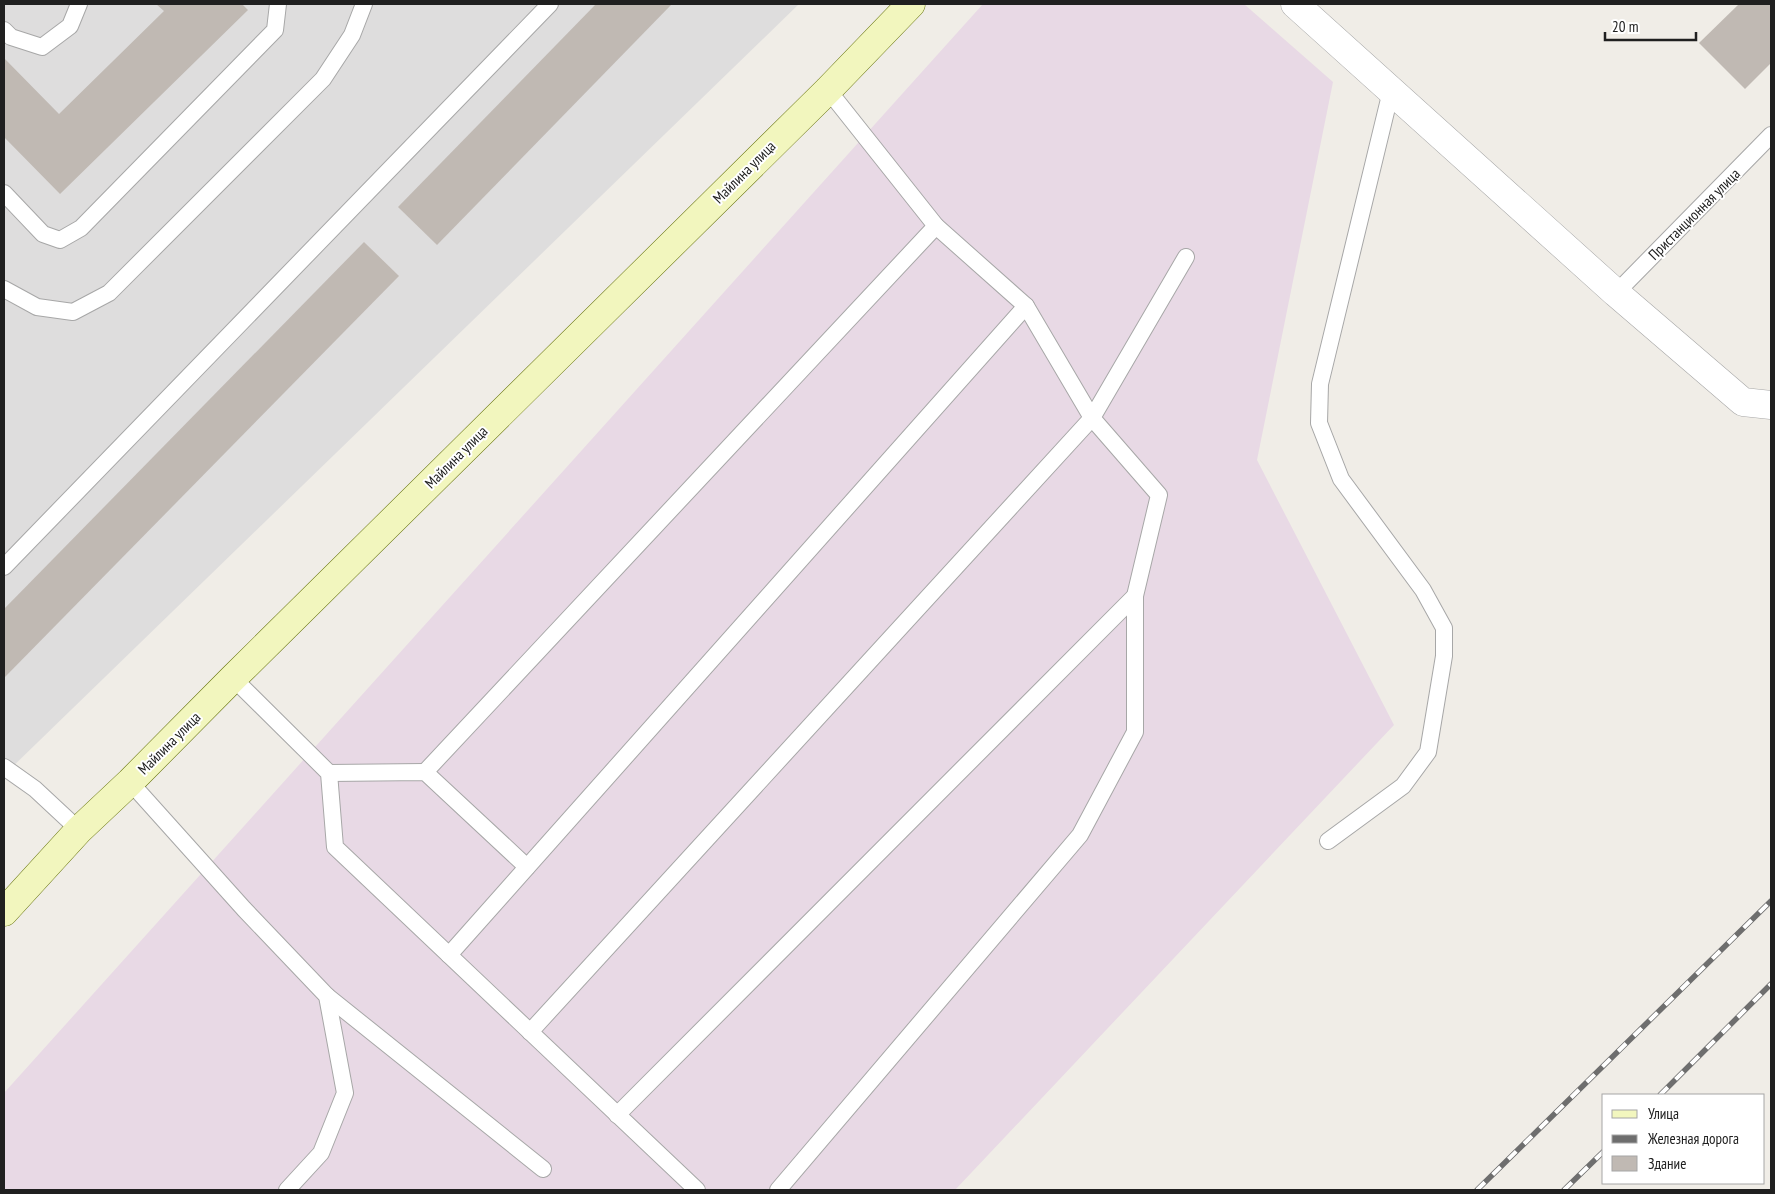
<svg xmlns="http://www.w3.org/2000/svg" width="1775" height="1194" font-family="'PT Sans Narrow',sans-serif">
	<rect width="100%" height="100%" fill="#f0ede7"/>
	<polygon fill="#dedddd" points="4,4 799,4 4,775"/>
	<polygon fill="#e8d9e5" points="983,4 1244,4 1333,82 1257,460 1394,725 955,1190 4,1190 4,1093"/>
	<g fill="#c0b9b3">
		<polygon points="156,4 242,4 248,10 60,194 4,137 4,58 59,114 164,11"/>
		<polygon points="596,4 672,4 437,245 398,207"/>
		<polygon points="1739,4 1771,4 1771,63 1745,89 1699,43"/>
		<polygon points="364,242 399,276 5,677 4,609"/>
	</g>
	<g fill="none" stroke-linecap="round" stroke-linejoin="round">
		<defs>
			<g id="service">
				<polyline points="4,30 11,37 42,47 70,26 79,4"/>
				<polyline points="4,193 43,234 60,240 81,228 275,30 278,4"/>
				<polyline points="4,289 37,307 73,312 109,293 323,79 352,35 364,4"/>
				<polyline points="1616,293 1771,135"/>
				<polyline points="4,567 550,4"/>
				<polyline points="233,678 329,773 335,847 697,1190"/>
				<polyline points="4,767 35,789 79,830"/>
				<polyline points="425,772 936,226"/>
				<polyline points="329,773 425,772 527,867"/>
				<polyline points="130,782 244,909 327,996 345,1093 321,1153 287,1190"/>
				<polyline points="1328,841 1403,786 1428,752 1444,656 1444,628 1423,590 1341,479 1319,423 1320,384 1391,91"/>
				<polyline points="449,955 1026,306"/>
				<polyline points="327,996 543,1169"/>
				<polyline points="530,1032 1092,418 1186,257"/>
				<polyline points="617,1115 1135,596"/>
				<polyline points="778,1190 1080,835 1135,732 1135,596 1159,495 1092,418 1026,306 936,226 828,90"/>
			</g>
			<polyline id="minor" points="1295,4 1616,293 1743,402 1771,405"/>
			<polyline id="secondary" points="4,912 79,830 130,782 233,678 828,90 911,4"/>
		</defs>
		<use href="#service" stroke="#a7a7a7" stroke-width="18"/>
		<use href="#minor" stroke="#a7a7a7" stroke-width="29"/>
		<use href="#secondary" stroke="#65720b" stroke-width="29"/>
		<use href="#service" stroke="#fff" stroke-width="16"/>
		<use href="#minor" stroke="#fff" stroke-width="28"/>
		<use href="#secondary" stroke="#f2f6be" stroke-width="28"/>
		<defs>
			<g id="rail">
				<polyline points="1660,1095 1771,984"/>
				<polyline points="1477,1190 1771,901"/>
				<polyline points="1564,1190 1604,1151"/>
			</g>
		</defs>
		<use href="#rail" stroke="#6e6e6e" stroke-width="5.5"/>
		<use href="#rail" stroke="#fff" stroke-width="4" stroke-dasharray="11" stroke-linecap="butt"/>
	</g>
	<g text-anchor="middle" dominant-baseline="central" stroke-width="4" stroke-linejoin="round" paint-order="stroke">
		<g font-size="15" fill="#202020" stroke="#fff">
			<text transform="translate(744 172) rotate(-45)">Майлина улица</text>
			<text transform="translate(1694 214) rotate(-45)">Пристанционная улица</text>
			<text transform="translate(456 457) rotate(-45)">Майлина улица</text>
			<text transform="translate(169 743) rotate(-45)">Майлина улица</text>
		</g>
	</g>
	<rect width="1775" height="1194" fill="none" stroke="#202020" stroke-width="10"/>
	<rect x="1602" y="1094" width="162" height="90" fill="#ffffff" stroke="#a6a6a6"/>
	<rect x="1612" y="1110" width="25" height="8" fill="#f2f6be" stroke="#a6a6a6"/>
	<text x="1648" y="1119" font-size="15" fill="#202020">Улица</text>
	<rect x="1612" y="1135" width="25" height="8" fill="#6e6e6e" stroke="#a6a6a6"/>
	<text x="1648" y="1144" font-size="15" fill="#202020">Железная дорога</text>
	<rect x="1612" y="1156" width="25" height="15" fill="#c0b9b3" stroke="#a6a6a6"/>
	<text x="1648" y="1169" font-size="15" fill="#202020">Здание</text>
	<path d="M1605 32v8h91v-8" fill="none" stroke="#202020" stroke-width="2.5"/>
	<text x="1612" y="32" font-size="15" fill="#202020" stroke="#ffffff" stroke-width="4" paint-order="stroke">20 m</text>
</svg>
